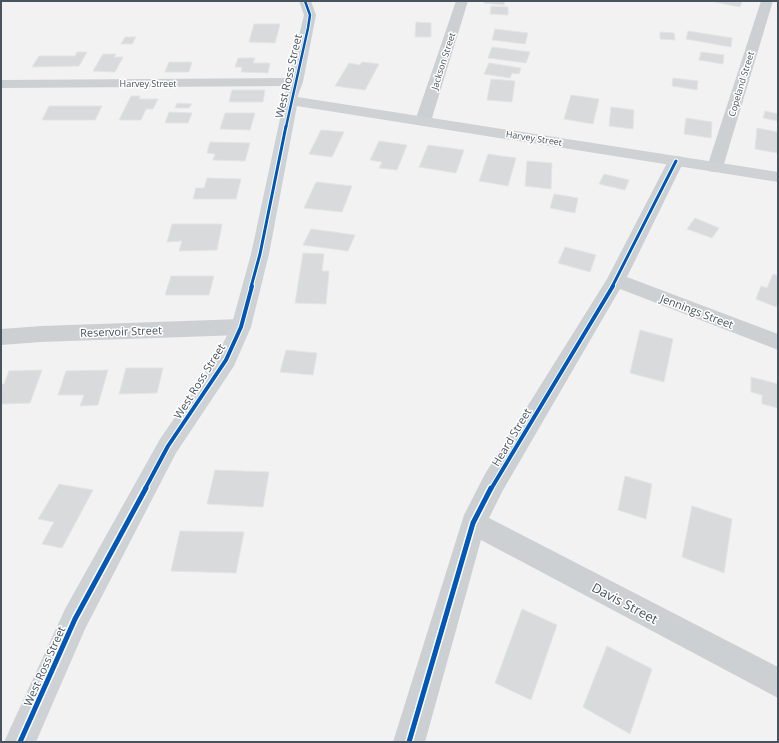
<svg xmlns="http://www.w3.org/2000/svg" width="779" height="743" font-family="'Open Sans',sans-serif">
	<rect width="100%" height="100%" fill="#f2f2f2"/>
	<g fill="#d9dadc" stroke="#e3e4e4">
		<polygon points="484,1 505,1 504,5 484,3"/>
		<polygon points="710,1 742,1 740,7"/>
		<polygon points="491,6 508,7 508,15 490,14"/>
		<polygon points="416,22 431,23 431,37 415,37"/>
		<polygon points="254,24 280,24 275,43 249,42"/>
		<polygon points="495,29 528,33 525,44 492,40"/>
		<polygon points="688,31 732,38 731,47 686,39"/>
		<polygon points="660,32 674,33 675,40 660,39"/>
		<polygon points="125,37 136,37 132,44 121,44"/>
		<polygon points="492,47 530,52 526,63 488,58"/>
		<polygon points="77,52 87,52 79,66 32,67 39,56 75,56"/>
		<polygon points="701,52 724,55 723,64 699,60"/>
		<polygon points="103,54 116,54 114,57 123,57 115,72 93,71"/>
		<polygon points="238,58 255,58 253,63 270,63 268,73 241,72 242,67 235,67"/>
		<polygon points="169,62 192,62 189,72 165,72"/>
		<polygon points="362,62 379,64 365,90 335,86 349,63 360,65"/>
		<polygon points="489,63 521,68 519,74 512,73 510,78 484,74"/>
		<polygon points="673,78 698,81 697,90 672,86"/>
		<polygon points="491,79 515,81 512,102 487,100"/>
		<polygon points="232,90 265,90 263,102 229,102"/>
		<polygon points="571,95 599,99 593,124 564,119"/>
		<polygon points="131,96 140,96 139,99 158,99 153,109 146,109 141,120 119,120"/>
		<polygon points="177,103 192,104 189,108 175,108"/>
		<polygon points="49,106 102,106 95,120 42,120"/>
		<polygon points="611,107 634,110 633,129 609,126"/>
		<polygon points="765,111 778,114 778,121 763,118"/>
		<polygon points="169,112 192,113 188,123 165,123"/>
		<polygon points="225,113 255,113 250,130 220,129"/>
		<polygon points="686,118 712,122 711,138 684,134"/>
		<polygon points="757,128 778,132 778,153 755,149"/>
		<polygon points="321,130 344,132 332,157 309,154"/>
		<polygon points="379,141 407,145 397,170 379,168 382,162 370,160"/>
		<polygon points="210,142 250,143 245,161 213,160 215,154 207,153"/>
		<polygon points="428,145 464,150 456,173 419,167"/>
		<polygon points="488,154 516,158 508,186 479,181"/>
		<polygon points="527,161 552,163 551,189 525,186"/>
		<polygon points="604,174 629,180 625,190 599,184"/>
		<polygon points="207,178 241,179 236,199 193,199 196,188 204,188"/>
		<polygon points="316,182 352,186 342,212 304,208"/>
		<polygon points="554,194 578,198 575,213 550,208"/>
		<polygon points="695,218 719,228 712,238 687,229"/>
		<polygon points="172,224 222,224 217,250 179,251 182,241 167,242"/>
		<polygon points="311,229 355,235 348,251 303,245"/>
		<polygon points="565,247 596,255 590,272 558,263"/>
		<polygon points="303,253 324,254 322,271 329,271 326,304 295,303"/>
		<polygon points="773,274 778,276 778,303 776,307 756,299 761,286 767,288"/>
		<polygon points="171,276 214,276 209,295 165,295"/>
		<polygon points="640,330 673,339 664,382 630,373"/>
		<polygon points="286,350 317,353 313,375 280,372"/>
		<polygon points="126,368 163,368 157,393 119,394"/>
		<polygon points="42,370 30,403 1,404 1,384 4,384 9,371"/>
		<polygon points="108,370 98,405 80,406 84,395 58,395 66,371"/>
		<polygon points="751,377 778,384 778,408 762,404 762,395 751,392"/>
		<polygon points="215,470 269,472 263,507 207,504"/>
		<polygon points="625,476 652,484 646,519 618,510"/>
		<polygon points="59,484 93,490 62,548 42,544 54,522 38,519"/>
		<polygon points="692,506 732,519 724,573 682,557"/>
		<polygon points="180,531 244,532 236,573 171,571"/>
		<polygon points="522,609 557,625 531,700 495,683"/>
		<polygon points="607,646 652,669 630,734 583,707"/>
	</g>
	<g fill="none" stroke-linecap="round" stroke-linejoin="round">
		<g fill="#cdd0d3" fill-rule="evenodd">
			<polygon points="299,1 311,1 316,15 303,82 297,98 292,99 287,98 285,95 287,86 1,88 1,80 289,78 304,15"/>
			<polygon points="456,1 468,1 431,121 428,124 423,126 418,124 415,121"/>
			<polygon points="761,1 773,1 723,167 721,171 715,172 709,171 707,167"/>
			<polygon points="676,156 682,157 684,161 627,277 778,334 778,350 620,289 503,490 489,518 778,667 778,698 481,540 425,742 393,742 464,515 485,474 607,279 668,161 670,157"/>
			<polygon points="241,319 248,322 251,327 248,332 241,335 41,342 1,345 1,329 41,326"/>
		</g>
		<polygon fill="#ced2d5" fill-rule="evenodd" points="291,96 778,172 778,182 297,106 269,254 251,327 234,366 176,453 85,629 36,742 4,742 65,609 160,439 217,356 231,327 251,254 284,100 286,97"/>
		<defs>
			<polyline id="cycleway-far3" points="286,127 308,28 310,15 305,1"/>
			<g id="cycleway-far2">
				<polyline points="251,287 260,254 286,126"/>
				<polyline points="612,287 676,161"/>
			</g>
			<g id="cycleway-far1">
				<polyline points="145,489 168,446 226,360 241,327 252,286"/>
				<polyline points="491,489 613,286"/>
			</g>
			<g id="cycleway">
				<polyline points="20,742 75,619 146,488"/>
				<polyline points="409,742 473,523 491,488"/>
			</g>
		</defs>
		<use href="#cycleway-far3" stroke="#fff" stroke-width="4"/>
		<use href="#cycleway-far2" stroke="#fff" stroke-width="5"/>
		<use href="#cycleway-far1" stroke="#fff" stroke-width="6"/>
		<use href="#cycleway" stroke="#fff" stroke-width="8"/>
		<use href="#cycleway-far3" stroke="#0057b8" stroke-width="2.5"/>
		<use href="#cycleway-far2" stroke="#0057b8" stroke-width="3"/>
		<use href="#cycleway-far1" stroke="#0057b8" stroke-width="4"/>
		<use href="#cycleway" stroke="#0057b8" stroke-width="5"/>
	</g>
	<g text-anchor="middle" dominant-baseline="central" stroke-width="3" stroke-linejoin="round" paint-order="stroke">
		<g font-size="9" fill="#475460" stroke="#fff">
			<text transform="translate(443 61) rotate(-72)">Jackson Street</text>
			<text x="148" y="83">Harvey Street</text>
			<text transform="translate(741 84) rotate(-73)">Copeland Street</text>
			<text transform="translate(534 138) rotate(9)">Harvey Street</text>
		</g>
		<g font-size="11" fill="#475460" stroke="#fff">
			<text transform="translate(288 76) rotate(-77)">West Ross Street</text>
			<text transform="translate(697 311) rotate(21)">Jennings Street</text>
			<text transform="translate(121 331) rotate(-2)">Reservoir Street</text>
			<text transform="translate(199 381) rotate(-58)">West Ross Street</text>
			<text transform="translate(511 437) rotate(-59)">Heard Street</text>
			<text transform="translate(44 666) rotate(-66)">West Ross Street</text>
		</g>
		<g font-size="13" fill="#475460" stroke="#fff">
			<text transform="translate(625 603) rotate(28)">Davis Street</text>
		</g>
	</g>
	<rect width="779" height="743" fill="none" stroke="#475460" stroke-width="4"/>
</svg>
